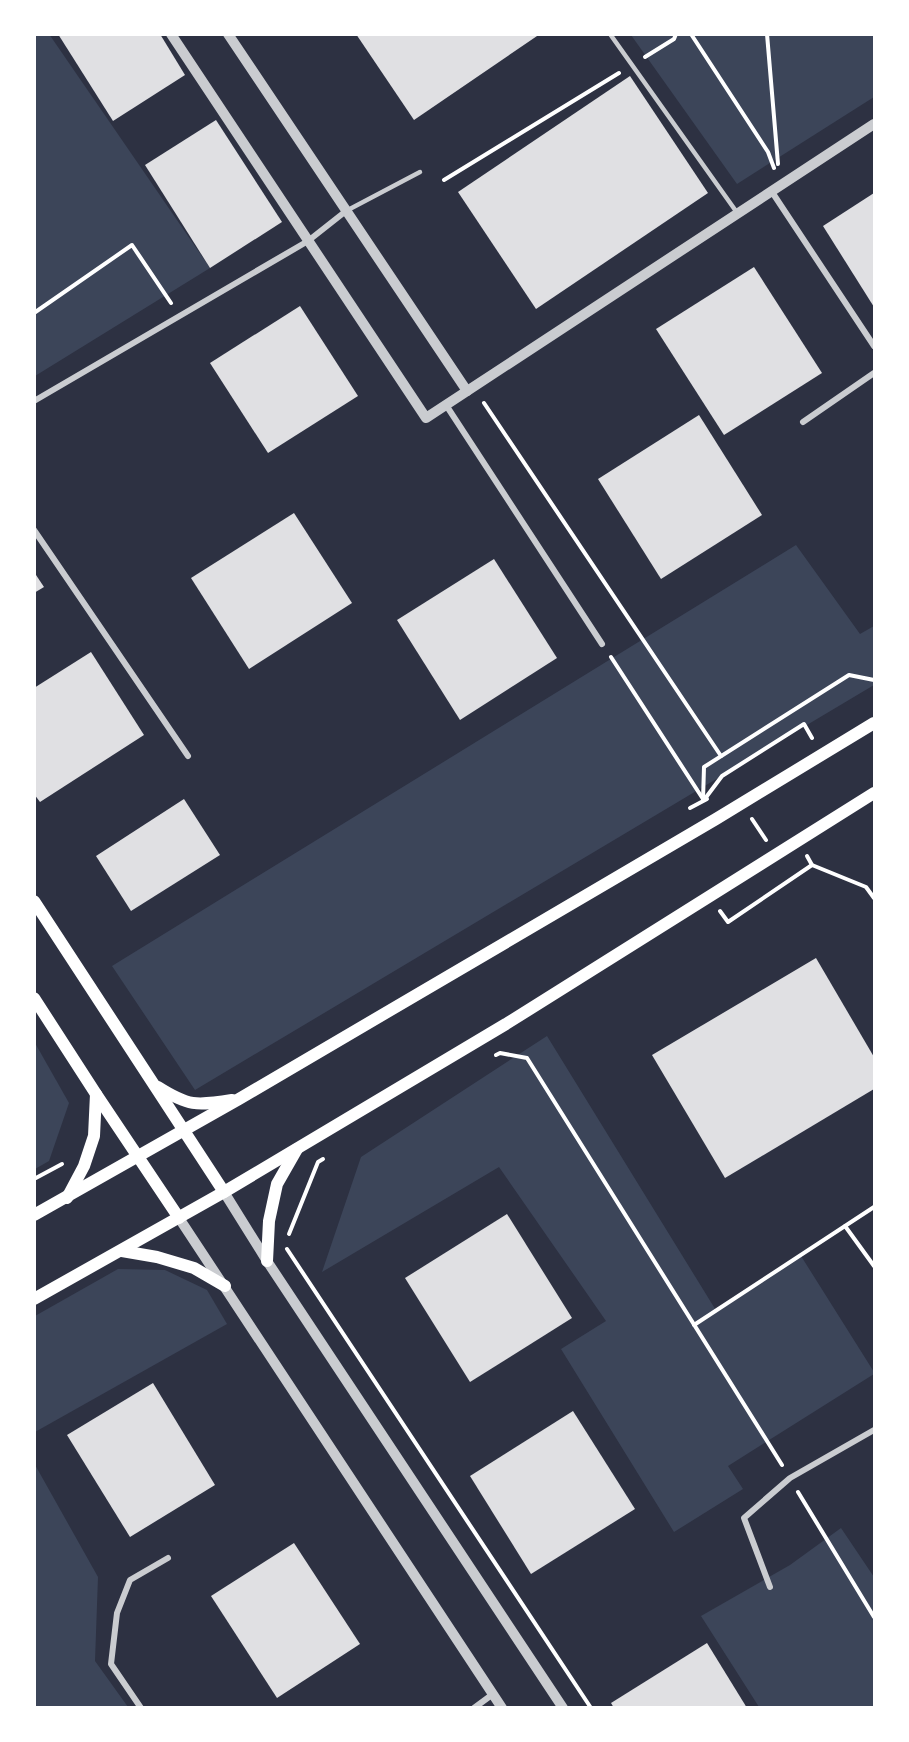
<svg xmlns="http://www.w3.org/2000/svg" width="909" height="1742" font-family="'Fira Sans',sans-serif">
	<rect width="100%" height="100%" fill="#2d3142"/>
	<g fill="#3c4559">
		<polygon points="49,34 210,268 35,376 34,35"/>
		<polygon points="631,35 874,35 874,97 737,184"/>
		<polygon points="796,545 860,634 874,626 874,685 195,1090 112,966"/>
		<polygon points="547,1036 717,1312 801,1256 874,1372 874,1374 728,1466 743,1489 674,1532 561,1349 606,1321 499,1167 322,1272 361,1157"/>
		<polygon points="35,1043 69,1103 49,1161 35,1169"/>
		<polygon points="118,1269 165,1270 207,1290 227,1324 35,1432 35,1316"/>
		<polygon points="34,1463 98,1577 95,1661 128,1707 35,1707"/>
		<polygon points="841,1528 874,1577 874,1707 759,1707 701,1616 790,1565"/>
	</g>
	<g fill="#e0e0e3">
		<polygon points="58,34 160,34 185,75 113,121"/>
		<polygon points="356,34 540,34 414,120"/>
		<polygon points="630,76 708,193 536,309 458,192"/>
		<polygon points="216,120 282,222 210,268 145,165"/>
		<polygon points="874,193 874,307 823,226"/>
		<polygon points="754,267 822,373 724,435 656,329"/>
		<polygon points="300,306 358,396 268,453 210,363"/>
		<polygon points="699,415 762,515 661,579 598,479"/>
		<polygon points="294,513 352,603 249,669 191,578"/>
		<polygon points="494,559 557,658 460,720 397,620"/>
		<polygon points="34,572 44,587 34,593"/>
		<polygon points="91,652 144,735 40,802 34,794 34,688"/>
		<polygon points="184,799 220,855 131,911 96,856"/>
		<polygon points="816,958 874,1057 874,1089 725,1178 652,1055"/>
		<polygon points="507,1214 572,1318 470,1382 405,1278"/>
		<polygon points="153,1383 215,1485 130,1537 67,1435"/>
		<polygon points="573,1411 635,1509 531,1574 470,1476"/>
		<polygon points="294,1543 360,1644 277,1698 211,1596"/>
		<polygon points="707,1643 747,1708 614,1708 611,1703"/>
	</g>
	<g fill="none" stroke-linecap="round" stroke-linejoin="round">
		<g stroke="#fff" stroke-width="4">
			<polyline points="691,34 768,152 774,168"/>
			<polyline points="767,34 778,164"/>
			<polyline points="645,57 674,39 676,34"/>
			<polyline points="444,180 619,73"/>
			<polyline points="34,313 132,245 171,303"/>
			<polyline points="484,403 721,756"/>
			<polyline points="611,657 703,799"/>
			<polyline points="703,800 704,767 849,675 874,680"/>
			<polyline points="704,800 722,776 804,724 812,738"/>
			<polyline points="690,808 707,799"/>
			<polyline points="752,819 766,840"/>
			<polyline points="807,856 812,865 866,887 874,898"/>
			<polyline points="720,911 728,922 812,865"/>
			<polyline points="496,1055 500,1053 527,1058 782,1465"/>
			<polyline points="34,1179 62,1164"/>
			<polyline points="845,1226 874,1266"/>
			<polyline points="289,1234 318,1162 323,1159"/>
			<polyline points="287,1249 591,1708"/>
			<polyline points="694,1325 874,1207"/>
			<polyline points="798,1492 874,1617"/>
		</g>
		<g stroke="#caccd0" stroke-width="4.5">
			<polyline points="610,34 738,214"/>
			<polyline points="346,211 420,172"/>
		</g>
		<g stroke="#caccd0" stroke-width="6">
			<polyline points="772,192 874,346"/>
			<polyline points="34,401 308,241 346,211"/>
			<polyline points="446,405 602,644"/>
			<polyline points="803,422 874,373"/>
			<polyline points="34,530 188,756"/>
			<polyline points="770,1587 744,1518 790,1478 874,1430"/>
			<polyline points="141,1708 111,1664 117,1613 130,1580 168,1558"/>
			<polyline points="474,1708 493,1694"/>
		</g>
		<g stroke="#caccd0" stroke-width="10">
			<polyline points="171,34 426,418 874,124"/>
			<polyline points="228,34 467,391"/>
			<polyline points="224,1192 267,1261 563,1708"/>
			<polyline points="179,1218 502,1708"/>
		</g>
		<g stroke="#fff" stroke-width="12">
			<polyline points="34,901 224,1192"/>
			<polyline points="34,998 96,1094 179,1218"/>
			<path d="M158,1087C188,1106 196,1106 232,1100"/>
			<polyline points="67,1198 84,1166 94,1136 96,1094"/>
			<polyline points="34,1215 239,1099 716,819 874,723"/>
			<polyline points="122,1251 157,1257 194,1268 225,1286"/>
			<polyline points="267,1261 269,1221 277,1184 297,1149"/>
			<polyline points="34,1299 224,1192 506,1024 874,793"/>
		</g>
	</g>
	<rect width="909" height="1742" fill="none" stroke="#ffffff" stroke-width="72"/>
</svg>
